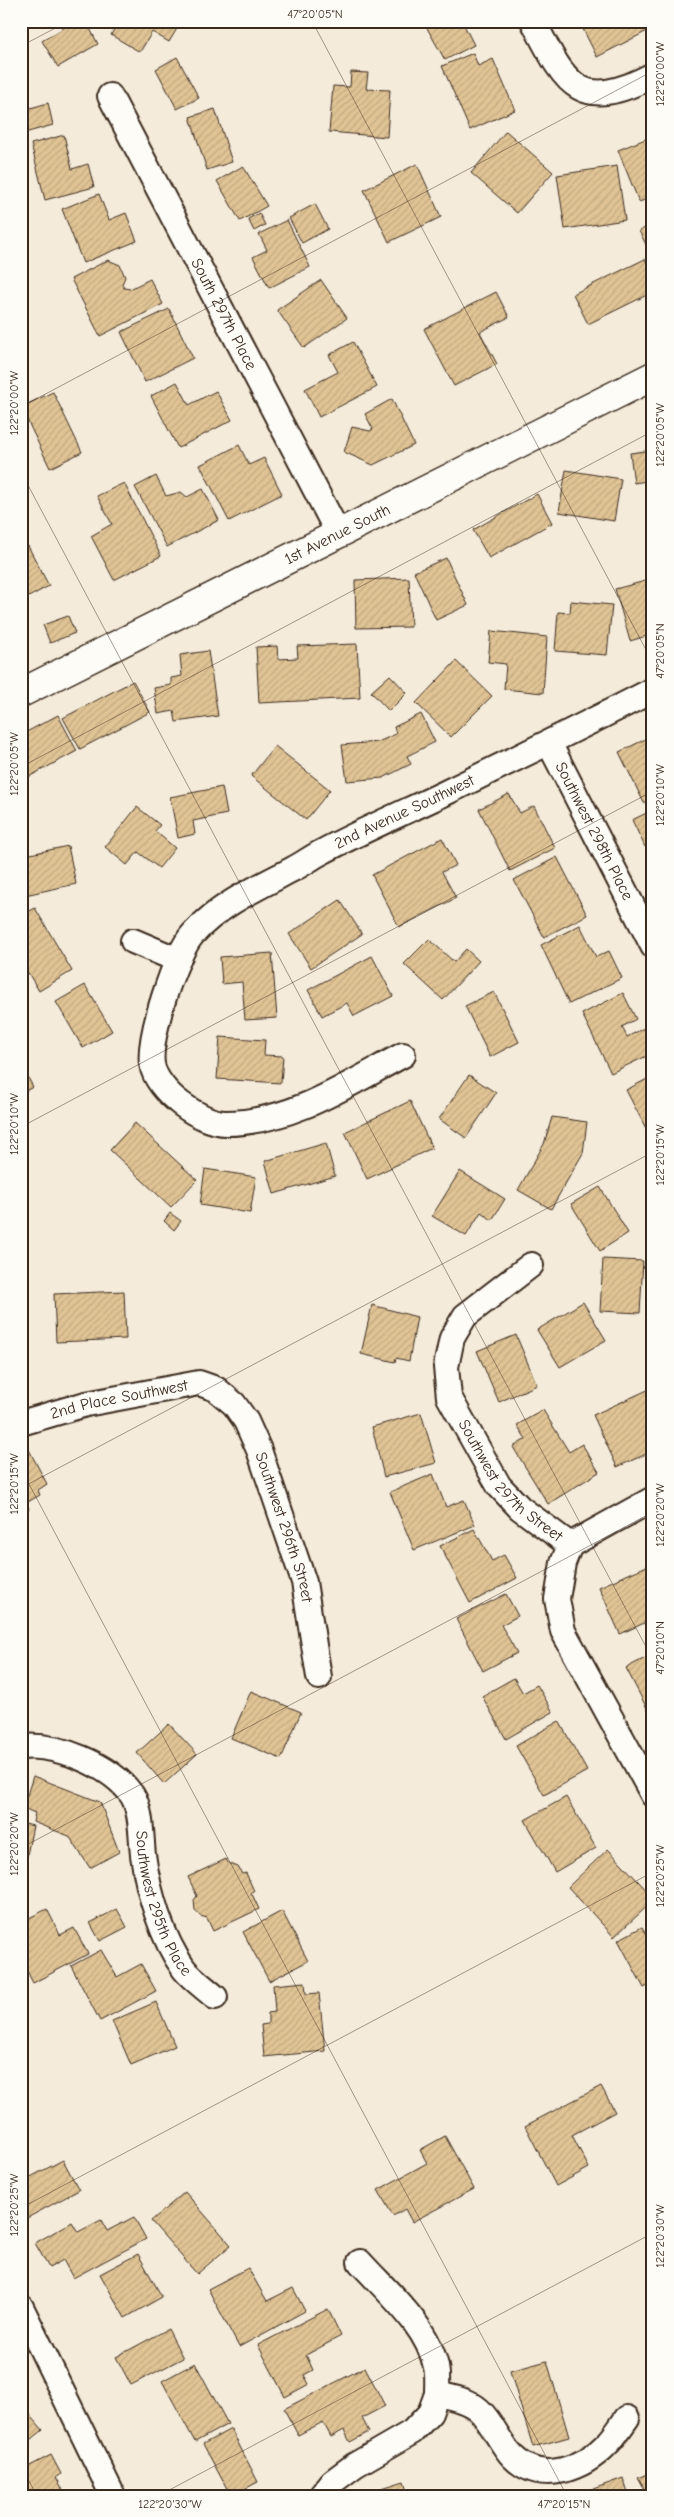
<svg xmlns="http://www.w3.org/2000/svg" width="674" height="2517" font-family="'Comic Neue',sans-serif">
	<defs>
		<pattern id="building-hatch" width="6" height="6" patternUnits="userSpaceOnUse" patternTransform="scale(1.25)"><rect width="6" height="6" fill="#e0c495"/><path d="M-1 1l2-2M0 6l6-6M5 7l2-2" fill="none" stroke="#c1a980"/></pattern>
	</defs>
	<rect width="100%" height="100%" fill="#f4ebda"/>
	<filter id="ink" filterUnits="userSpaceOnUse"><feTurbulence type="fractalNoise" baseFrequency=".02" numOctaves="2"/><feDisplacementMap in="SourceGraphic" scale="10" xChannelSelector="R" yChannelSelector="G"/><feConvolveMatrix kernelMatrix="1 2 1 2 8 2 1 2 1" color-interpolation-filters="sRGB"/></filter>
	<g filter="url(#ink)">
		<g fill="url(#building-hatch)" stroke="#3b2a1e">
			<polygon points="75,21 86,21 98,44 58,67 42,41"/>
			<polygon points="119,21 180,21 181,22 169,42 152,32 140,52 111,35"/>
			<polygon points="423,21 462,21 474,45 445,60"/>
			<polygon points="588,21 653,21 653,28 597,57 581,25"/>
			<polygon points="473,53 478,66 493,59 515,110 470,130 442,66"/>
			<polygon points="177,57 199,98 177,109 156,69"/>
			<polygon points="351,72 368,73 366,89 390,90 387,137 329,132 333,86 350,87"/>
			<polygon points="21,88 27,109 48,103 53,125 21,134"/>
			<polygon points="215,109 232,162 207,170 190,117"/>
			<polygon points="506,131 553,172 517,213 471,173"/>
			<polygon points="64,135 72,169 88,164 94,187 45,200 31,144"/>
			<polygon points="653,136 653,197 639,202 618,150"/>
			<polygon points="417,164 441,217 389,242 364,190"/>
			<polygon points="243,166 267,206 240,221 217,181"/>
			<polygon points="617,166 625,220 565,229 557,175"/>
			<polygon points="99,194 109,220 126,213 137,241 83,263 62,209"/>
			<polygon points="315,204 328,229 302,243 289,218"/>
			<polygon points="259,213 265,225 254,231 248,219"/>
			<polygon points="287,220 310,267 269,288 253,257 267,250 259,234"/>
			<polygon points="653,224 653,258 639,231"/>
			<polygon points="645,259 653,274 653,292 588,324 573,294"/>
			<polygon points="108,260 120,265 125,277 122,284 124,288 130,289 150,279 163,304 100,336 71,279"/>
			<polygon points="321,280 347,318 304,348 277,310"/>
			<polygon points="496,292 509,317 480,332 497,364 454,386 424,329"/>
			<polygon points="169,309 193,358 145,382 121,332"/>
			<polygon points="353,342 377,387 319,417 305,389 338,372 329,355"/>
			<polygon points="177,382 189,405 216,391 232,420 178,448 151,396"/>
			<polygon points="53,392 82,452 50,468 21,407"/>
			<polygon points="392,399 414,445 373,465 344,452 352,427 370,431 373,429 365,414"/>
			<polygon points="239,445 249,465 264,458 282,494 229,521 200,465"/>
			<polygon points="653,450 653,480 634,483 630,453"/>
			<polygon points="566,470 621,479 614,521 559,512"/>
			<polygon points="156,476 166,496 181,492 187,497 203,489 219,520 167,547 135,487"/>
			<polygon points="124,483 161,556 114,580 91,536 112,524 97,496"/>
			<polygon points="537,494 552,523 489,558 473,530"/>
			<polygon points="28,546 49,586 21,601 21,550"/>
			<polygon points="446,558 468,605 436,620 414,572"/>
			<polygon points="409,578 411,627 356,628 355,580"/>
			<polygon points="653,579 653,634 630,641 615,589"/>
			<polygon points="571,601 612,605 607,655 555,651 558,612 570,613"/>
			<polygon points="68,616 75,633 50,643 43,625"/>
			<polygon points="491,631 547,637 543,693 504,689 506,664 488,662"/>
			<polygon points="357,644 360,698 259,703 256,647 277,646 278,659 298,658 297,646"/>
			<polygon points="208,651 218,716 176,722 174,711 158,714 154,688 171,685 171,678 182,676 180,655"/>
			<polygon points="456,661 492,696 451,737 416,703"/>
			<polygon points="390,675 407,693 389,711 371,692"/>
			<polygon points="133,681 150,712 80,749 63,718"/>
			<polygon points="421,714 435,742 407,756 411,764 383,778 347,781 342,745 378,742 396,734 394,727"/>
			<polygon points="58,715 77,751 21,781 21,735"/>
			<polygon points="650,737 653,742 653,799 644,803 619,752"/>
			<polygon points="275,746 330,790 306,820 251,776"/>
			<polygon points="222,787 227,814 193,821 195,834 178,838 170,797"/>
			<polygon points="509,794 520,813 534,806 555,848 510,871 479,809"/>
			<polygon points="137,807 160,825 155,831 175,848 159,868 138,852 127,865 105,847"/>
			<polygon points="653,810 653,843 645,847 632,820"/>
			<polygon points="442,838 456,865 442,872 456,898 399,927 372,875"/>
			<polygon points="68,846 76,884 25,895 21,877 21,856"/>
			<polygon points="557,857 587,915 544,937 514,880"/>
			<polygon points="340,900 362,934 311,968 289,934"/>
			<polygon points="35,908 72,971 39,991 21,961 21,916"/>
			<polygon points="580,925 596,957 609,951 622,978 569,1004 541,945"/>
			<polygon points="429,939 454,962 466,949 479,961 443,1000 404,964"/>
			<polygon points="272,953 277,1018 245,1020 242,982 222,984 220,957"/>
			<polygon points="372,956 393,996 354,1016 347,1003 322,1016 308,990"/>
			<polygon points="85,985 112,1031 83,1048 56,1002"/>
			<polygon points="494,992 519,1042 490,1057 465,1006"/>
			<polygon points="623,993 636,1019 622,1027 627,1037 644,1028 653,1045 653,1053 611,1073 582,1014"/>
			<polygon points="220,1037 265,1040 264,1055 283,1056 281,1083 217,1079"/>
			<polygon points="25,1072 33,1087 21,1093 21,1074"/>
			<polygon points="469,1075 496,1093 466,1138 439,1119"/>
			<polygon points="653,1076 653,1142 626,1090"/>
			<polygon points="410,1101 432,1148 367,1179 345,1132"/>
			<polygon points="552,1117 587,1122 583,1153 551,1209 518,1190 544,1144"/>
			<polygon points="135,1123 197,1180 171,1207 110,1150"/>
			<polygon points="326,1143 335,1176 274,1194 265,1161"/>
			<polygon points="205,1169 256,1177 250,1213 200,1205"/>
			<polygon points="460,1171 505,1199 492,1220 481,1212 466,1236 432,1216"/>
			<polygon points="600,1187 628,1233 600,1251 571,1204"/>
			<polygon points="170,1213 181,1221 174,1230 164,1221"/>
			<polygon points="603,1259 643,1261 640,1313 600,1311"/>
			<polygon points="124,1291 126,1339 56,1342 54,1294"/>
			<polygon points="583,1302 606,1340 560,1367 537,1330"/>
			<polygon points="372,1305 417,1317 409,1361 396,1358 395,1362 361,1354"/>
			<polygon points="516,1335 537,1385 499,1402 477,1351"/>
			<polygon points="652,1388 653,1419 649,1421 653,1430 653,1451 617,1467 593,1415"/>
			<polygon points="543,1410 569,1452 582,1444 599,1472 548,1504 513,1447 526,1439 517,1425"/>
			<polygon points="421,1413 436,1463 384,1477 372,1427"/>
			<polygon points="27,1446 47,1484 38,1490 40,1495 26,1503 29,1509 21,1513 21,1449"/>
			<polygon points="433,1474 446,1507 464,1500 475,1525 414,1550 390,1492"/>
			<polygon points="474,1529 492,1561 504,1555 517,1578 470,1603 440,1546"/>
			<polygon points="647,1566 653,1579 653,1619 620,1634 599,1587"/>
			<polygon points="506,1594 518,1616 501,1625 517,1653 483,1671 456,1619"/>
			<polygon points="653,1654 653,1720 626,1668"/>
			<polygon points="514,1678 523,1693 537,1685 553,1712 506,1739 482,1696"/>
			<polygon points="251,1691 301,1712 281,1759 231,1738"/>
			<polygon points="559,1721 587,1771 544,1795 516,1746"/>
			<polygon points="169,1724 197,1754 164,1784 137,1753"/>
			<polygon points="33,1776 100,1802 119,1852 90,1868 69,1836 33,1822 35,1813 23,1808"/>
			<polygon points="566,1797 596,1848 555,1872 525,1820"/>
			<polygon points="21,1823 33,1826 25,1865 21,1864"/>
			<polygon points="608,1849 653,1897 653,1901 614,1937 568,1887"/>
			<polygon points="226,1859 228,1863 238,1867 242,1874 246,1873 254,1891 251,1892 259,1909 213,1931 207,1918 200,1916 195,1910 194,1900 197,1896 188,1877"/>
			<polygon points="47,1909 60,1935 74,1928 88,1954 33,1983 21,1959 21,1922"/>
			<polygon points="117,1909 127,1927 100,1941 90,1923"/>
			<polygon points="282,1911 308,1961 269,1981 243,1932"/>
			<polygon points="642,1927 653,1945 653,1983 644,1988 618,1940"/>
			<polygon points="101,1950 117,1977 141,1964 156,1991 100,2021 71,1966"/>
			<polygon points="305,1982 306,1994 319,1993 325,2051 264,2057 261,2025 268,2024 268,2013 275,2012 273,1985"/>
			<polygon points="156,2002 175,2046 131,2065 112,2021"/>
			<polygon points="601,2086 615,2112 572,2135 589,2168 556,2186 525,2126"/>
			<polygon points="445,2136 474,2189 412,2222 405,2209 393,2216 378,2190 427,2163 420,2150"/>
			<polygon points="63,2160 79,2190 27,2218 21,2207 21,2182"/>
			<polygon points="185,2192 231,2245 197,2274 151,2221"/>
			<polygon points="134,2217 146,2239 73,2278 63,2260 49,2268 35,2243 72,2222 78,2232 101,2220 107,2231"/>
			<polygon points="138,2254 162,2297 125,2318 100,2274"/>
			<polygon points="248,2268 267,2301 293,2288 305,2311 239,2347 208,2289"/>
			<polygon points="328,2309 341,2336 306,2355 313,2370 304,2375 309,2384 285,2397 258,2345"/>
			<polygon points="168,2329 183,2358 131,2385 116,2357"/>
			<polygon points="547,2361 569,2437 533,2447 510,2371"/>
			<polygon points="195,2363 228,2424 195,2442 162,2381"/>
			<polygon points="365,2367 385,2406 362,2418 369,2432 350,2442 344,2430 331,2437 323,2422 298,2435 284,2409"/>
			<polygon points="21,2404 43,2430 21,2448"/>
			<polygon points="231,2429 258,2482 231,2496 203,2444"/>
			<polygon points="51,2455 61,2474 56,2477 64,2492 57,2496 21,2496 21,2473 27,2470 26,2468"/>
			<polygon points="653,2471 653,2496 648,2496 638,2478"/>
			<polygon points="623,2478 629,2496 577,2496 577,2495"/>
			<polygon points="404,2481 408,2496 380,2496 379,2489"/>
		</g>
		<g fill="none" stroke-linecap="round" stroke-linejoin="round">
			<defs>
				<g id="street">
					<path d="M533,21C566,84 578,114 653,75"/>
					<path id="s1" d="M110,96L338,533"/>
					<path id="s2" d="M549,743L653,946"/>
					<polyline points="133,941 178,960"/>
					<path id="s3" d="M403,1055C348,1084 291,1123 226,1123C200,1123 156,1091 152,1064C148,1037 175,954 193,934C220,904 259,887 293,869C303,864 312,857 322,852C361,831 403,813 443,794C513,760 583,726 653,690"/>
					<path id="s4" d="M531,1265L465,1316L452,1338L446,1367L449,1397L499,1486L520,1508L570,1545"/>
					<path id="s5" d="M21,1423L86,1404L199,1383L216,1389L234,1404L246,1421L259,1450L304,1582L319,1677"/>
					<polyline points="570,1545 563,1563 557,1599 563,1631 653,1795"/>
					<polyline points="570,1545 653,1499"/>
					<path id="s6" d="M21,1747C56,1743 111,1765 132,1795C142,1810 141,1838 143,1855C148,1891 162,1939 184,1969C192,1979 205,1988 215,1997"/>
					<path d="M360,2262C387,2292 428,2326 436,2367C438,2375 437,2385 437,2394C451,2397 468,2400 479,2410C493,2423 500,2444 513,2457C542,2486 584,2468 608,2443C615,2436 621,2426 627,2418"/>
					<polyline points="21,2307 113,2496"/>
					<polyline points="321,2496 332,2482 355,2465 412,2432 430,2413 437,2394"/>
				</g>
				<g id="secondary">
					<path id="s7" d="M21,693L653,376"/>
				</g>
			</defs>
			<use href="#street" stroke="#3b2a1e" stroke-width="28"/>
			<use href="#secondary" stroke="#3b2a1e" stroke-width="31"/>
			<use href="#street" stroke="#fdfcf7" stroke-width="24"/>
			<use href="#secondary" stroke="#fdfcf7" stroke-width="28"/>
		</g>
	</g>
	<path fill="none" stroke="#3b2a1e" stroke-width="1" stroke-opacity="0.45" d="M312,21L653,663M21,46L69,21M21,407L653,71M21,472L653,1660M21,767L653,431M21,1127L653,791M21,1469L567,2496M21,1488L653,1152M21,1848L653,1512M21,2208L653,1872M21,2466L37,2496M158,2496L653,2233"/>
	<g text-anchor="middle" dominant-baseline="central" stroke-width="4" stroke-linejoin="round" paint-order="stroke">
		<g font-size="16" fill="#3b2a1e" stroke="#fdfcf7">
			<text stroke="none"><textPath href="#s1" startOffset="246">South 297th Place</textPath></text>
			<text stroke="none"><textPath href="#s7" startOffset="354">1st Avenue South</textPath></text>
			<text stroke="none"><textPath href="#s3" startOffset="675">2nd Avenue Southwest</textPath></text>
			<text stroke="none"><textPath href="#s2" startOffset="99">Southwest 298th Place</textPath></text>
			<text stroke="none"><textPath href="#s5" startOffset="101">2nd Place Southwest</textPath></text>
			<text stroke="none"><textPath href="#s4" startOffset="274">Southwest 297th Street</textPath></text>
			<text stroke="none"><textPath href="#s5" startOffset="358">Southwest 296th Street</textPath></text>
			<text stroke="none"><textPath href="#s6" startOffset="239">Southwest 295th Place</textPath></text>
		</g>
	</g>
	<rect width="674" height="2517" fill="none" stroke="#fdfcf7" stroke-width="55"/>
	<rect x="28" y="28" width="618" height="2462" fill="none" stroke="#3b2a1e" stroke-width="2"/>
	<g font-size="12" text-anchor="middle" fill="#3b2a1e">
		<text x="315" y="18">47°20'05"N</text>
		<text transform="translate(660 74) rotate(-90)" y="4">122°20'00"W</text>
		<text transform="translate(14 403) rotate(-90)" y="4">122°20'00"W</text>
		<text transform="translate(660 435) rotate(-90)" y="4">122°20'05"W</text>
		<text transform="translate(660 651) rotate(-90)" y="4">47°20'05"N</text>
		<text transform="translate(14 764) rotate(-90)" y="4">122°20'05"W</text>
		<text transform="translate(660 795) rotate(-90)" y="4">122°20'10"W</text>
		<text transform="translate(14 1124) rotate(-90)" y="4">122°20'10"W</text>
		<text transform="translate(660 1155) rotate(-90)" y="4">122°20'15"W</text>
		<text transform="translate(14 1484) rotate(-90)" y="4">122°20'15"W</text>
		<text transform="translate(660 1515) rotate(-90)" y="4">122°20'20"W</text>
		<text transform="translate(660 1648) rotate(-90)" y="4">47°20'10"N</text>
		<text transform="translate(14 1844) rotate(-90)" y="4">122°20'20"W</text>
		<text transform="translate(660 1876) rotate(-90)" y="4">122°20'25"W</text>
		<text transform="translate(14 2205) rotate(-90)" y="4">122°20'25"W</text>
		<text transform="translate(660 2236) rotate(-90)" y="4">122°20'30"W</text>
		<text x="170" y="2508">122°20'30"W</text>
		<text x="564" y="2508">47°20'15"N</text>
	</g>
</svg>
